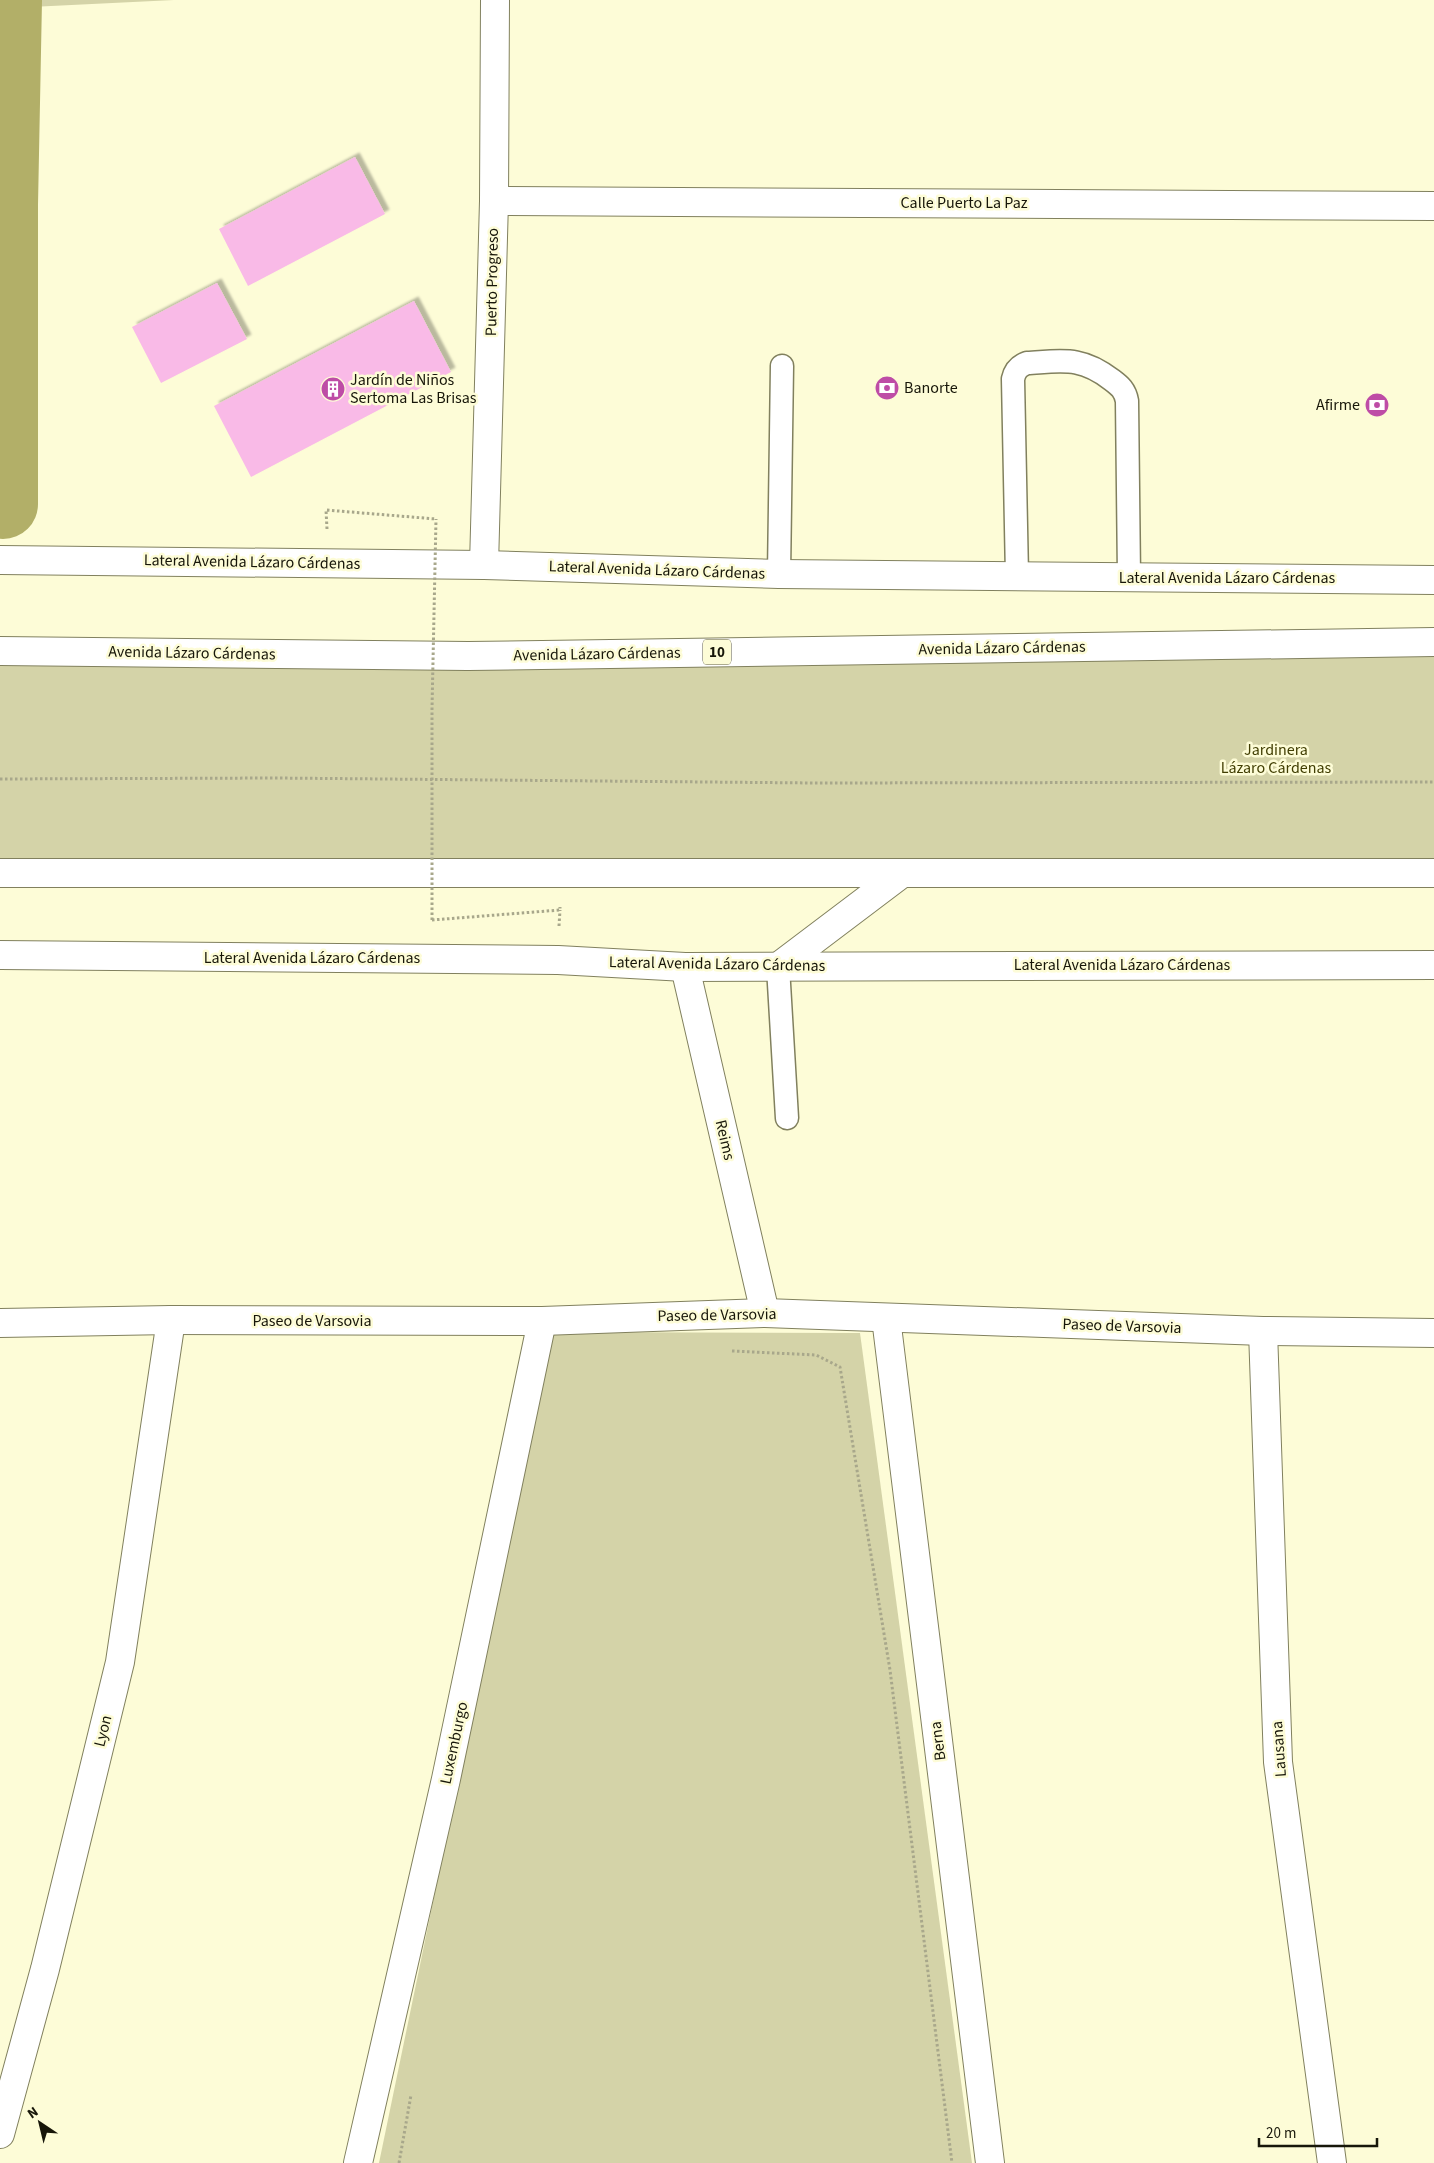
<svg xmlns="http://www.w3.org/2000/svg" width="1434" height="2163" font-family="'Source Sans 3',sans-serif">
	<defs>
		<filter id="shadow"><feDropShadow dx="4.5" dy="-4.5" stdDeviation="1" flood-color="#0004"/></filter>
	</defs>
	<rect width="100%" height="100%" fill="#fdfcd7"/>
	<g fill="#d4d3a8">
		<polygon points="11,0 174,0 10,8"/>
		<polygon points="1434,642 1434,873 0,874 0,651"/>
		<polygon points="551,1332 860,1333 972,2163 379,2163"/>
	</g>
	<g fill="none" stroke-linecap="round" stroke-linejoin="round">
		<polyline stroke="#b2af68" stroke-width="70" points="3,504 3,205 7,0"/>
	</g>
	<g fill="#f9bae7" filter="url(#shadow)">
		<polygon points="355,157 385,214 248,286 219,229"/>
		<polygon points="217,283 247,339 161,383 132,327"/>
		<polygon points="414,301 451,372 251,477 214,406"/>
	</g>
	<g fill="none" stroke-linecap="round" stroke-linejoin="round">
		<defs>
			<g id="service">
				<polyline points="779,574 782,366"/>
				<path d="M1017,576L1013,379C1015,370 1019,366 1027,363C1063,361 1081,356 1112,380C1120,386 1125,390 1127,401L1129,577"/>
				<polyline points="778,967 787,1118"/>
			</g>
			<g id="minor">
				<polyline points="494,201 1434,206"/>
				<polyline points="484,565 494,201 495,0"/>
				<polyline points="685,967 765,1313"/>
				<polyline points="886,1318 990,2163"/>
				<polyline points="0,1323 171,1320 542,1321 765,1313 1263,1331 1434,1333"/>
				<polyline points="1263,1331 1278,1762 1332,2163"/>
				<polyline points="0,2134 45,1969 120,1662 171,1320"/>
				<polyline points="358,2163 446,1779 542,1321"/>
			</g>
			<g id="secondary">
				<polyline points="0,560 484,565 779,574 1434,580"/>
				<polyline points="0,955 558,960 685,967 1434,965"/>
			</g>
			<g id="trunk">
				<polyline points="0,651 468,656 1434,642"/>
				<polyline points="0,873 1434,873"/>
				<polyline points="778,967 901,874"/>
			</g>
		</defs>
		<use href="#service" stroke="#81805e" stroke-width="25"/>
		<use href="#minor" stroke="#81805e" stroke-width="30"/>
		<use href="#secondary" stroke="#81805e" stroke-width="30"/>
		<use href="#trunk" stroke="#81805e" stroke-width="30"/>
		<g stroke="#a8a78b" stroke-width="3" stroke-dasharray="2.5 2.5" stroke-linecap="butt">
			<polyline points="327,529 326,510 436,519"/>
			<polyline points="0,779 276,778 814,783 1434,782"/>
			<polyline points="432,920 560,910 560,907"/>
			<polyline points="559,926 560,910"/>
			<polyline points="732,1351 816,1355 840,1367 890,1670 952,2163"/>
			<polyline points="399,2163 411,2095"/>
		</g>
		<use href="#service" stroke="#fff" stroke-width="22"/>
		<use href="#minor" stroke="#fff" stroke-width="28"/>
		<use href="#secondary" stroke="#fff" stroke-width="28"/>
		<use href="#trunk" stroke="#fff" stroke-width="28"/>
		<polyline stroke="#a8a78b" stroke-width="3" stroke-dasharray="2.5 2.5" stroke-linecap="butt" points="432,920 432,709 436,519"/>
	</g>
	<defs>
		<symbol id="bank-disc" viewBox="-11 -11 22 22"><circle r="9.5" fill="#be4ca6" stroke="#fdfcd7"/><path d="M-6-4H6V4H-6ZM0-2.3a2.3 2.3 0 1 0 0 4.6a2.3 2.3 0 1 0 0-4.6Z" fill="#fff"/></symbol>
		<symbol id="building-disc" viewBox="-11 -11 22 22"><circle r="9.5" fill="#be4ca6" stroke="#fdfcd7"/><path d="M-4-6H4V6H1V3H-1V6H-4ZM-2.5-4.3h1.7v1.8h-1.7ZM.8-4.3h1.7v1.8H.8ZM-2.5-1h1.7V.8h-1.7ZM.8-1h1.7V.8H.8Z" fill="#fff"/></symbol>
	</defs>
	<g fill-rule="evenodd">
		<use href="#bank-disc" x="873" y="374" width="28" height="28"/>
		<use href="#building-disc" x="319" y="375" width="28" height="28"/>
		<use href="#bank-disc" x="1363" y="391" width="28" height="28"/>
	</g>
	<g text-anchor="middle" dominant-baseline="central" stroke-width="5" stroke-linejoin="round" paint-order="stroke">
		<rect fill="#fdfcd7" stroke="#5c5b47" stroke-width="1" x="703" y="639.5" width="28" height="25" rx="4"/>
		<g font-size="15" font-weight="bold" fill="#171609">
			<text x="717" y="652">10</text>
		</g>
		<g font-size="16" fill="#171609" stroke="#fdfcd7">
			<text x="964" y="203">Calle Puerto La Paz</text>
			<text transform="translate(492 282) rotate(-89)">Puerto Progreso</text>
			<text transform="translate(252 562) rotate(1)">Lateral Avenida Lázaro Cárdenas</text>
			<text transform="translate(657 570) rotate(2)">Lateral Avenida Lázaro Cárdenas</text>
			<text x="1227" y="578">Lateral Avenida Lázaro Cárdenas</text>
			<text transform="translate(1002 648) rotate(-1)">Avenida Lázaro Cárdenas</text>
			<text transform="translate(192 653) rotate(1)">Avenida Lázaro Cárdenas</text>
			<text transform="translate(597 654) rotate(-1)">Avenida Lázaro Cárdenas</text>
			<text x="312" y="958">Lateral Avenida Lázaro Cárdenas</text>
			<text transform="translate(717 964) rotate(1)">Lateral Avenida Lázaro Cárdenas</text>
			<text x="1122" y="965">Lateral Avenida Lázaro Cárdenas</text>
			<text transform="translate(725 1140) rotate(77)">Reims</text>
			<text transform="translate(717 1315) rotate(-1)">Paseo de Varsovia</text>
			<text x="312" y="1321">Paseo de Varsovia</text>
			<text transform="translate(1122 1326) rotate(2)">Paseo de Varsovia</text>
			<text transform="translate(103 1731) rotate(-76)">Lyon</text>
			<text transform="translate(938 1741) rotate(-97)">Berna</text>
			<text transform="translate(454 1743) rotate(-78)">Luxemburgo</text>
			<text transform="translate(1279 1749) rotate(-94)">Lausana</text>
		</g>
		<g font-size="16" fill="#171609" stroke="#fdfcd7" text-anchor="start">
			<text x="350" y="380">Jardín de Niños<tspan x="350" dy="18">Sertoma Las Brisas</tspan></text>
			<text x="904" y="388">Banorte</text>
			<text x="1360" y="405" text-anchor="end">Afirme</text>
		</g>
		<g font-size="16" fill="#413e03" stroke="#fdfcd7">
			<text x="1276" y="750">Jardinera<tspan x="1276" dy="18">Lázaro Cárdenas</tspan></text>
		</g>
	</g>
	<g transform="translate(40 2123) rotate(325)" stroke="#fdfcd7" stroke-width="4" paint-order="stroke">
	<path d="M0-4L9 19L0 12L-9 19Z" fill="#171609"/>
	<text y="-8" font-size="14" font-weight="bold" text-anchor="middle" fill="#171609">N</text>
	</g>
	<path d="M1259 2138v8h118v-8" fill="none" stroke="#171609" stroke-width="2.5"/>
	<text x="1266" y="2138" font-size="15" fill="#171609" stroke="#fdfcd7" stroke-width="4" paint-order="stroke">20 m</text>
</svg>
